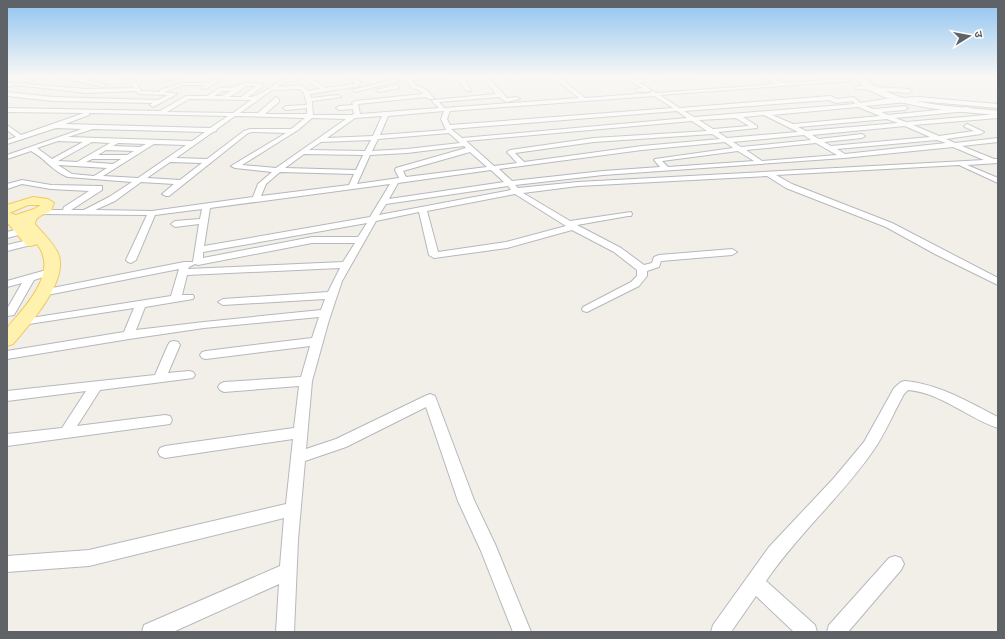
<svg xmlns="http://www.w3.org/2000/svg" width="1005" height="639" font-family="'Sofia Sans Condensed','Noto Sans Devanagari',sans-serif">
	<rect width="100%" height="100%" fill="#f1efe8"/>
	<g fill="none" stroke-linecap="round" stroke-linejoin="round">
		<defs>
			<g id="minor">
				<polygon points="40,76 49,76 24,82 22,81"/>
				<polygon points="63,76 79,79 98,76 86,80 107,85 104,87 63,78"/>
				<path d="M124,76C134,76 136,83 141,91L160,92V90L182,83H210L221,76H226L206,89L201,88L205,85H183L164,92L177,94L153,107L150,105L152,103L53,101L7,96V92L53,97L158,100L168,95L139,94L136,91L87,93L15,85L7,87V83H15L87,89L134,88L129,80Z"/>
				<polygon points="152,76 156,76 159,79 175,78 177,79 158,82 152,78"/>
				<path d="M346,76H351L360,81L359,86L310,94L311,98L338,95L341,97L312,101L313,115H352L354,114L353,109L339,110L336,108L339,106L353,105L352,103L355,101L423,94L419,90L412,88L406,79L355,92L352,90L408,76H457L411,80C416,87 417,85 423,88C427,90 431,95 434,98L433,99H429L426,97L358,104L360,114L439,108L432,101L433,100L496,94L482,76H487L507,98L517,97L520,99L506,102L499,97L439,102L444,108L579,98L553,77L510,80L505,76L511,77L558,76L585,98L650,93L653,91L656,93L776,84L761,76H767L783,83L862,78L864,79L862,80L660,95L680,108L830,96L837,99L854,97L860,103L885,99L918,97L998,104V108L918,101L865,106L874,109L905,106L908,108L905,110L881,112L888,115L968,107L971,109L968,111L895,118L906,122L998,114V118L913,125L939,136L974,131L965,127L964,126L967,124L984,132L981,134L946,139L955,143L998,138V142L962,146L994,159H998V163L967,165L998,178V183L959,165L776,175L792,184L892,223L998,278V285L935,254L886,227L786,188L767,176L578,186L523,193L570,221L631,212L632,214L631,216H628L577,225L621,248L644,265L652,263L654,257L659,255L732,249L737,252L732,255L661,261L659,267L647,271V276L639,286L587,312L583,311L582,309L583,307L631,282L637,276V270L614,252L572,230L507,248L434,258L429,255L419,212L376,221L342,281L329,320L312,381L306,449L336,439L425,396L430,394L435,396L474,500L495,544L531,632H513L481,551L458,501L426,407L346,447L305,461L298,540L294,632H276L279,584L173,632H142L144,625L280,566L284,518L89,566L7,572V556L89,550L286,504L293,439L165,458L160,456L158,452L160,448L165,446L294,428L299,386L224,392L220,390L218,387L220,384L224,382L301,377L310,346L206,359L202,358L200,355L202,352L206,351L312,338L319,317L204,328L129,339L7,359V351L124,332L134,308L22,325L18,324L16,322L18,320L171,296L179,269L42,296L37,293L42,290L184,262H193L199,224L175,227L171,224L175,221L200,219L202,209L155,215L136,260L131,263L128,262L126,260L147,215L39,214L35,212L36,210H63L64,207L89,191L51,189L22,184L7,189V184L22,180L51,185L102,186V190L71,210H84L109,197L132,182L68,177C53,172 45,158 31,151L7,159V155L82,129L56,128L7,144V140L16,137L7,130V125L21,135L84,113L7,112V108L160,111L186,96H207L220,88L235,87L244,83L263,84V86L248,97C266,98 282,70 300,80L284,82L277,87L301,85L308,91L320,89L303,79V77H307L326,88L355,84V83ZM245,86H256L241,97H229L241,90ZM300,89L304,93L307,105L286,106L283,108L286,110L307,108V114H265L279,102V99L276,97L258,113H240L272,90ZM223,91H231L222,96H214ZM654,96L673,108L450,125L447,119L450,111ZM189,99L251,100L233,113L167,112ZM829,100L836,103L853,101L855,104L694,117L684,111ZM858,107L880,116L793,124L772,115ZM444,111L441,119L446,130L380,135L388,116ZM677,111L687,118L462,138L451,129ZM89,113L228,116L210,128L65,124L89,115ZM764,115L798,132L727,138L718,132L757,128V126L743,117ZM235,116L305,118L291,129H250L244,131L207,159L176,158L213,132L216,131L217,129ZM382,116L373,136L327,138L355,118ZM312,118L346,119L276,168L242,165L298,130ZM736,118L749,126L713,129L699,120ZM887,119L898,123L806,131L798,127ZM692,121L707,131L594,138L510,150L507,152L517,163L494,166L466,141ZM905,126L930,137L831,146L824,142L862,138L865,136L862,134L819,139L812,135ZM93,129L205,132L192,141L68,137ZM253,132L286,133L231,166L235,168L272,172L258,184L253,197L152,211L95,210L115,201L141,182L174,184L162,194L166,196H169L248,133ZM449,133L460,143L407,149L372,151L378,139ZM712,134L720,139L642,146L524,162L515,153L594,142ZM804,135L811,140L741,147L733,142ZM371,140L365,151L309,150L321,142ZM937,140L946,143L845,154L837,149ZM58,141L83,142L52,159L37,148ZM92,142L110,143L77,162L58,161ZM725,142L733,148L655,159L654,160L660,167L603,171L512,181L499,169L642,150ZM118,143L146,144L140,147L113,146ZM816,143L837,155L762,161L746,150ZM154,144L186,145L138,178L103,176ZM464,146L466,148L396,168L395,170L399,178L357,184L370,155L407,153ZM953,147L984,160L578,182L518,188L515,185L603,175L844,158ZM106,150L134,151L127,155H98ZM738,151L754,161L668,167L662,161ZM470,152L487,167L406,177L403,171ZM304,154L363,155L356,170L285,168ZM92,159H121L113,164L86,162ZM170,162L202,163L180,180L147,178ZM58,165L107,168L94,176L72,174ZM491,170L504,182L389,199L398,183ZM280,172L354,174L349,185L261,196L266,184ZM390,184L370,217L204,246L210,208ZM508,186L511,190L379,215L386,204ZM515,194L566,226L506,242L438,252L427,211ZM367,223L358,237H312L203,258V252ZM312,243H355L343,262L188,269L189,267L195,264L198,265ZM340,268L328,292L223,299L218,302L223,305L325,299L321,310L204,322L136,330L145,307L193,299L194,297L193,295H182L187,275Z"/>
				<polygon points="458,76 462,76 471,91 467,91 462,86"/>
				<polygon points="683,76 706,76 638,82 650,89 651,90 648,92 636,91 636,89 642,88 631,81 633,80"/>
				<polygon points="397,85 399,86 399,88 379,92 376,90"/>
				<polygon points="858,86 909,89 912,91 909,93 856,89 856,87"/>
				<polygon points="23,228 26,229 27,231 26,233 7,238 7,232"/>
				<polygon points="32,239 35,240 37,242 35,244 7,251 7,245"/>
				<polygon points="50,269 53,270 55,272 53,274 34,280 14,315 7,316 7,309 22,283 7,287 7,281"/>
				<polygon points="174,341 178,342 180,345 168,373 189,371 193,372 195,375 193,378 100,390 77,426 165,415 170,416 172,420 170,424 7,446 7,434 62,428 86,391 7,401 7,391 155,375 168,345 170,342"/>
				<path d="M905,381C939,384 968,402 998,417V428C967,418 942,393 908,390L904,394C894,412 885,434 873,451C841,497 798,534 766,581L815,625L817,632H794L756,596L731,632H711L713,625L769,547L833,479L864,442L894,388L901,382Z"/>
				<polygon points="895,556 901,558 904,564 901,570 848,632 827,632 829,625 889,558"/>
			</g>
			<path id="secondary" d="M855,76H862C892,106 957,106 998,111V115C963,112 893,108 865,87C861,85 858,80 855,76Z"/>
			<path id="primary" d="M33,197L48,199L54,203L51,211C45,214 35,216 35,224C43,234 55,244 59,256C67,283 29,325 13,344L7,346C7,341 6,335 7,330C8,325 15,319 18,315C34,296 56,268 37,244L31,246L26,245L7,222V214L10,213L16,215L34,209L41,205H28L7,214V205Z"/>
		</defs>
		<use href="#minor" stroke="#b5b8bc" stroke-width="2"/>
		<use href="#secondary" stroke="#b6babf" stroke-width="2"/>
		<use href="#primary" stroke="#f2c960" stroke-width="2"/>
		<use href="#minor" fill="#fff" fill-rule="evenodd"/>
		<use href="#secondary" fill="#fff" fill-rule="evenodd"/>
		<use href="#primary" fill="#fff2af" fill-rule="evenodd"/>
	</g>
	<linearGradient id="sky" x2="0" y2="1"><stop stop-color="#8fc3f1"/><stop offset="0.46" stop-color="#f9f8f5"/><stop offset="1" stop-color="#f9f8f5" stop-opacity="0"/></linearGradient>
	<rect width="1005" height="166" fill="url(#sky)"/>
	<rect width="1005" height="639" fill="none" stroke="#5f6368" stroke-width="16"/>
	<g transform="translate(969 36) rotate(79)" stroke="#ffffff" stroke-width="3" paint-order="stroke">
	<path d="M0-3L7 15L0 10L-7 15Z" fill="#5f6368"/>
	<text y="-6" font-size="11" font-weight="bold" text-anchor="middle" fill="#5f6368">उ</text>
	</g>
</svg>
